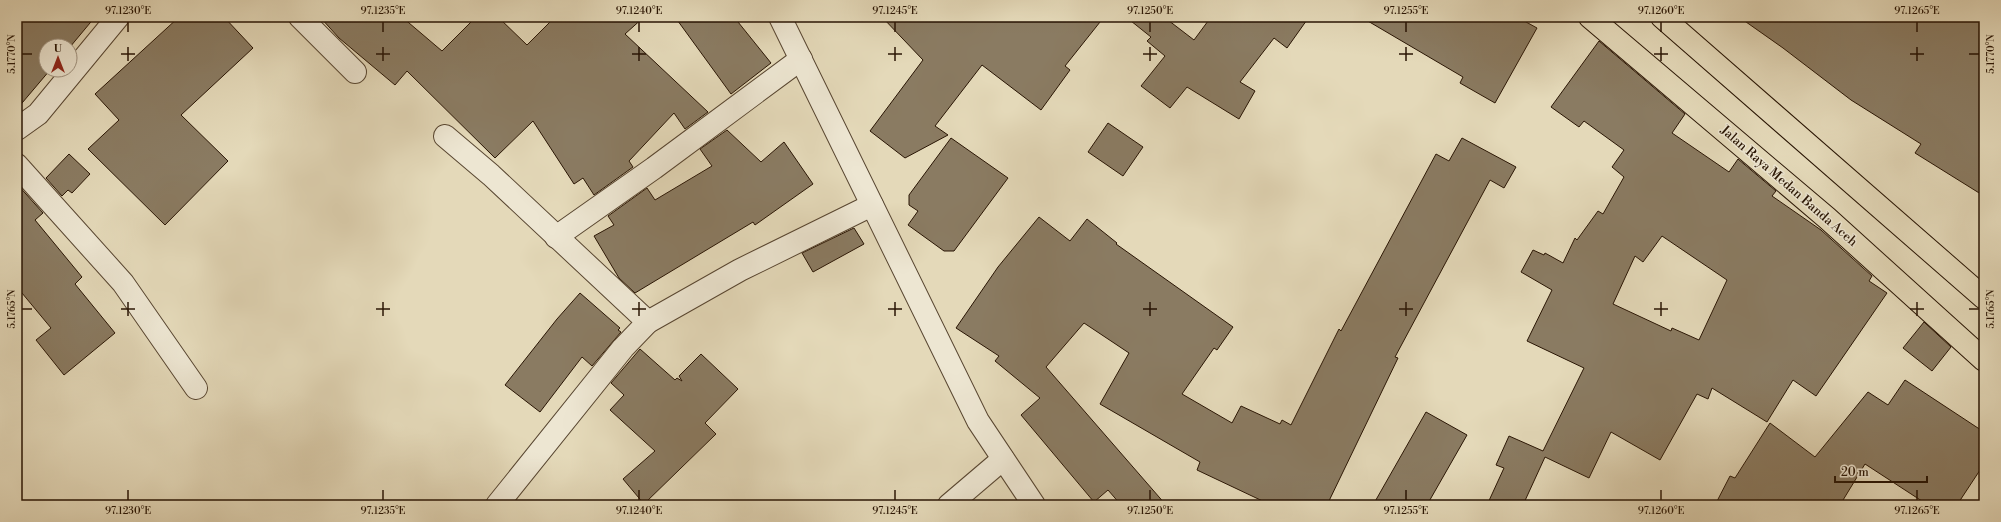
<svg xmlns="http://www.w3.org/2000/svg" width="2001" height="522" font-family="'Libre Bodoni',serif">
	<rect width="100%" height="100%" fill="#e4d9b9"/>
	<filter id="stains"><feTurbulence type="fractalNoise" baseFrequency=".005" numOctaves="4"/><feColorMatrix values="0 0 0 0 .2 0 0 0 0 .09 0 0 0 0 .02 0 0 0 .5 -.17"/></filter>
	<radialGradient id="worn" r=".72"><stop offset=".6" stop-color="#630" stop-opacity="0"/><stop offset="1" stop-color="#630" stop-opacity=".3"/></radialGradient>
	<g fill="#8a7b62" stroke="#291504" fill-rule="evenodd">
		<polygon points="17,17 95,17 70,47 46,46 46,70 50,70 17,109"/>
		<polygon points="179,17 224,17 253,48 181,115 228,161 165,225 88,149 119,120 95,94"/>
		<polygon points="320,17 402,17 442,51 476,17 498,17 527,45 555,17 644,17 625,34 708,112 685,129 674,113 629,161 633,167 594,195 583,178 574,184 533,121 495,158 407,71 395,85 339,38"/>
		<polygon points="675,17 734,17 771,63 731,94"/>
		<polygon points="882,17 1104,17 1065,66 1070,70 1041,110 982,65 935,126 948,135 905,158 870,131 923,60"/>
		<polygon points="1126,17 1164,17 1194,40 1211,17 1309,17 1287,48 1274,38 1240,82 1255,91 1239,119 1187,87 1170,108 1141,86 1165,56 1147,41 1151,37"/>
		<polygon points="1361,17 1517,17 1537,28 1495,103 1460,83 1463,77"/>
		<polygon points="1739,17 1984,17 1984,196 1915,153 1921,144 1851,100 1783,48"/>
		<path d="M1599,41L1685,114L1672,133L1729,172L1738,159L1776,191L1772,196L1821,230L1872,276L1869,281L1887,293L1816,396L1793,380L1767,422L1712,388L1708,399L1697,394L1660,460L1611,432L1589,478L1545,457L1523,505H1487L1504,468L1496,465L1509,436L1543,451L1584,368L1527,341L1552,290L1521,272L1533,250L1544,255L1545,253L1563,263L1575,238L1577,240L1598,211L1603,214L1624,177L1612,167L1624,150L1584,121L1579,127L1551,107ZM1662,236L1727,280L1699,340L1672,328L1671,331L1613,304L1635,256L1643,262Z"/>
		<polygon points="1108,123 1143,147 1123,176 1088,152"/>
		<polygon points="727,130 761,162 784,142 813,184 755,225 753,222 635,293 619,278 594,236 614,225 608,216 647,188 655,200 712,166 700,149"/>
		<polygon points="951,138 1008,178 954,251 944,251 908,225 918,211 909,205 909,195"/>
		<polygon points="1462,138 1516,167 1504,188 1490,180 1395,357 1398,358 1327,505 1271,505 1197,470 1200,462 1100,404 1129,353 1084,323 1046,367 1166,505 1121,505 1108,490 1094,502 1021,415 1040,398 995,361 999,356 956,328 998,267 1039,217 1070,241 1087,219 1117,243 1116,244 1233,327 1217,350 1214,348 1182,394 1232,423 1241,406 1280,424 1282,420 1291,425 1339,329 1341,331 1436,154 1449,161"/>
		<polygon points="69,154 90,174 72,193 68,190 62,196 46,178"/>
		<polygon points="17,184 43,213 35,220 82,277 75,284 115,333 64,375 36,340 51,328 17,287"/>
		<polygon points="854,228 864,244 813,272 802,253"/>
		<polygon points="580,293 620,328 618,330 621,332 592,366 582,357 540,412 505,385 557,319"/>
		<polygon points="1924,322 1951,347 1932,371 1903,348"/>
		<polygon points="640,349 675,380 677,378 682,381 679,376 701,354 738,389 705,423 716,434 644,504 623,479 655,451 610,410 624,395 611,383"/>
		<polygon points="1905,380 1984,432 1984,464 1957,505 1928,505 1865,464 1840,505 1715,505 1730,476 1735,478 1770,423 1815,457 1868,392 1888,405"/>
		<polygon points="1426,412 1467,435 1427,505 1373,505"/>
	</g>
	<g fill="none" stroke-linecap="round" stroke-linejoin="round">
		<defs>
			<g id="street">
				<polyline points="300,17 355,72"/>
				<polyline points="780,17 978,421 1034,505"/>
				<polyline points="17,129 38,114 118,17"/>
				<polyline points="445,136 491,175 648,322"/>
				<polyline points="17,165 123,283 196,388"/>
				<polyline points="556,237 654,168 801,59"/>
				<polyline points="497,505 623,348 648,322 740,270 872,205"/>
				<polyline points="949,505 1003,459"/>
			</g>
			<g id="highway">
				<polyline points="1590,17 1827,218 1984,360"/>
				<polyline points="1662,17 1984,298"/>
			</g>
		</defs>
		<use href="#street" stroke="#584631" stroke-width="24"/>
		<use href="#highway" stroke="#291504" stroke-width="24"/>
		<use href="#street" stroke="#ede6d2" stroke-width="22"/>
		<use href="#highway" stroke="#e4d9b9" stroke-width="22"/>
	</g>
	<path fill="none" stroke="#291504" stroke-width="1.5" d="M128,22V32M383,22V32M639,22V32M895,22V32M1150,22V32M1406,22V32M1661,22V32M1917,22V32M128,47V61M383,47V61M639,47V61M895,47V61M1150,47V61M1406,47V61M1661,47V61M1917,47V61M22,54H32M121,54H135M376,54H390M632,54H646M888,54H902M1143,54H1157M1399,54H1413M1654,54H1668M1910,54H1924M1969,54H1979M128,302V316M383,302V316M639,302V316M895,302V316M1150,302V316M1406,302V316M1661,302V316M1917,302V316M22,309H32M121,309H135M376,309H390M632,309H646M888,309H902M1143,309H1157M1399,309H1413M1654,309H1668M1910,309H1924M1969,309H1979M128,490V500M383,490V500M639,490V500M895,490V500M1150,490V500M1406,490V500M1661,490V500M1917,490V500"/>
	<g text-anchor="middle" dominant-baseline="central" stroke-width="3" stroke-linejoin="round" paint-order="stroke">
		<g font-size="13" fill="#291504" stroke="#ede6d2">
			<text transform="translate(1789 186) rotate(41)">Jalan Raya Medan Banda Aceh</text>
		</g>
	</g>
	<rect width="2001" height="522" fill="none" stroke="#e4d9b9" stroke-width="44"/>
	<g transform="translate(58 58)"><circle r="19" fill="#ede6d2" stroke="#9f9280"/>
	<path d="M0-3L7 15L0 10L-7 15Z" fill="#8f2418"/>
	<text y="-6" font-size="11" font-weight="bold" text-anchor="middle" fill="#291504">U</text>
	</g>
	<path d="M1835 476v6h92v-6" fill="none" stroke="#291504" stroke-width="2"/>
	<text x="1841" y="476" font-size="12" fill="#291504" stroke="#ede6d2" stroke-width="3" paint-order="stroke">20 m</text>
	<rect x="22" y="22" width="1957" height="478" fill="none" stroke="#291504" stroke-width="1.5"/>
	<g font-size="10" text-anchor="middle" fill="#291504">
		<text x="128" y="14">97.1230°E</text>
		<text x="383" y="14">97.1235°E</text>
		<text x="639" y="14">97.1240°E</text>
		<text x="895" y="14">97.1245°E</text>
		<text x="1150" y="14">97.1250°E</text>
		<text x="1406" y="14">97.1255°E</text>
		<text x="1661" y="14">97.1260°E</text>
		<text x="1917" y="14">97.1265°E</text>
		<text transform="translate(11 54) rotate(-90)" y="4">5.1770°N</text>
		<text transform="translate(1990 54) rotate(-90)" y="4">5.1770°N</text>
		<text transform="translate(11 309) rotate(-90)" y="4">5.1765°N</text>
		<text transform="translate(1990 309) rotate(-90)" y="4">5.1765°N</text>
		<text x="128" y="514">97.1230°E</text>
		<text x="383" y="514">97.1235°E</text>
		<text x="639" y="514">97.1240°E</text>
		<text x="895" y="514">97.1245°E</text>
		<text x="1150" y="514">97.1250°E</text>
		<text x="1406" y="514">97.1255°E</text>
		<text x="1661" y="514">97.1260°E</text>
		<text x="1917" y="514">97.1265°E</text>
	</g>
	<rect width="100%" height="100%" filter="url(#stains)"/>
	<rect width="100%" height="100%" fill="url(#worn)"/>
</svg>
